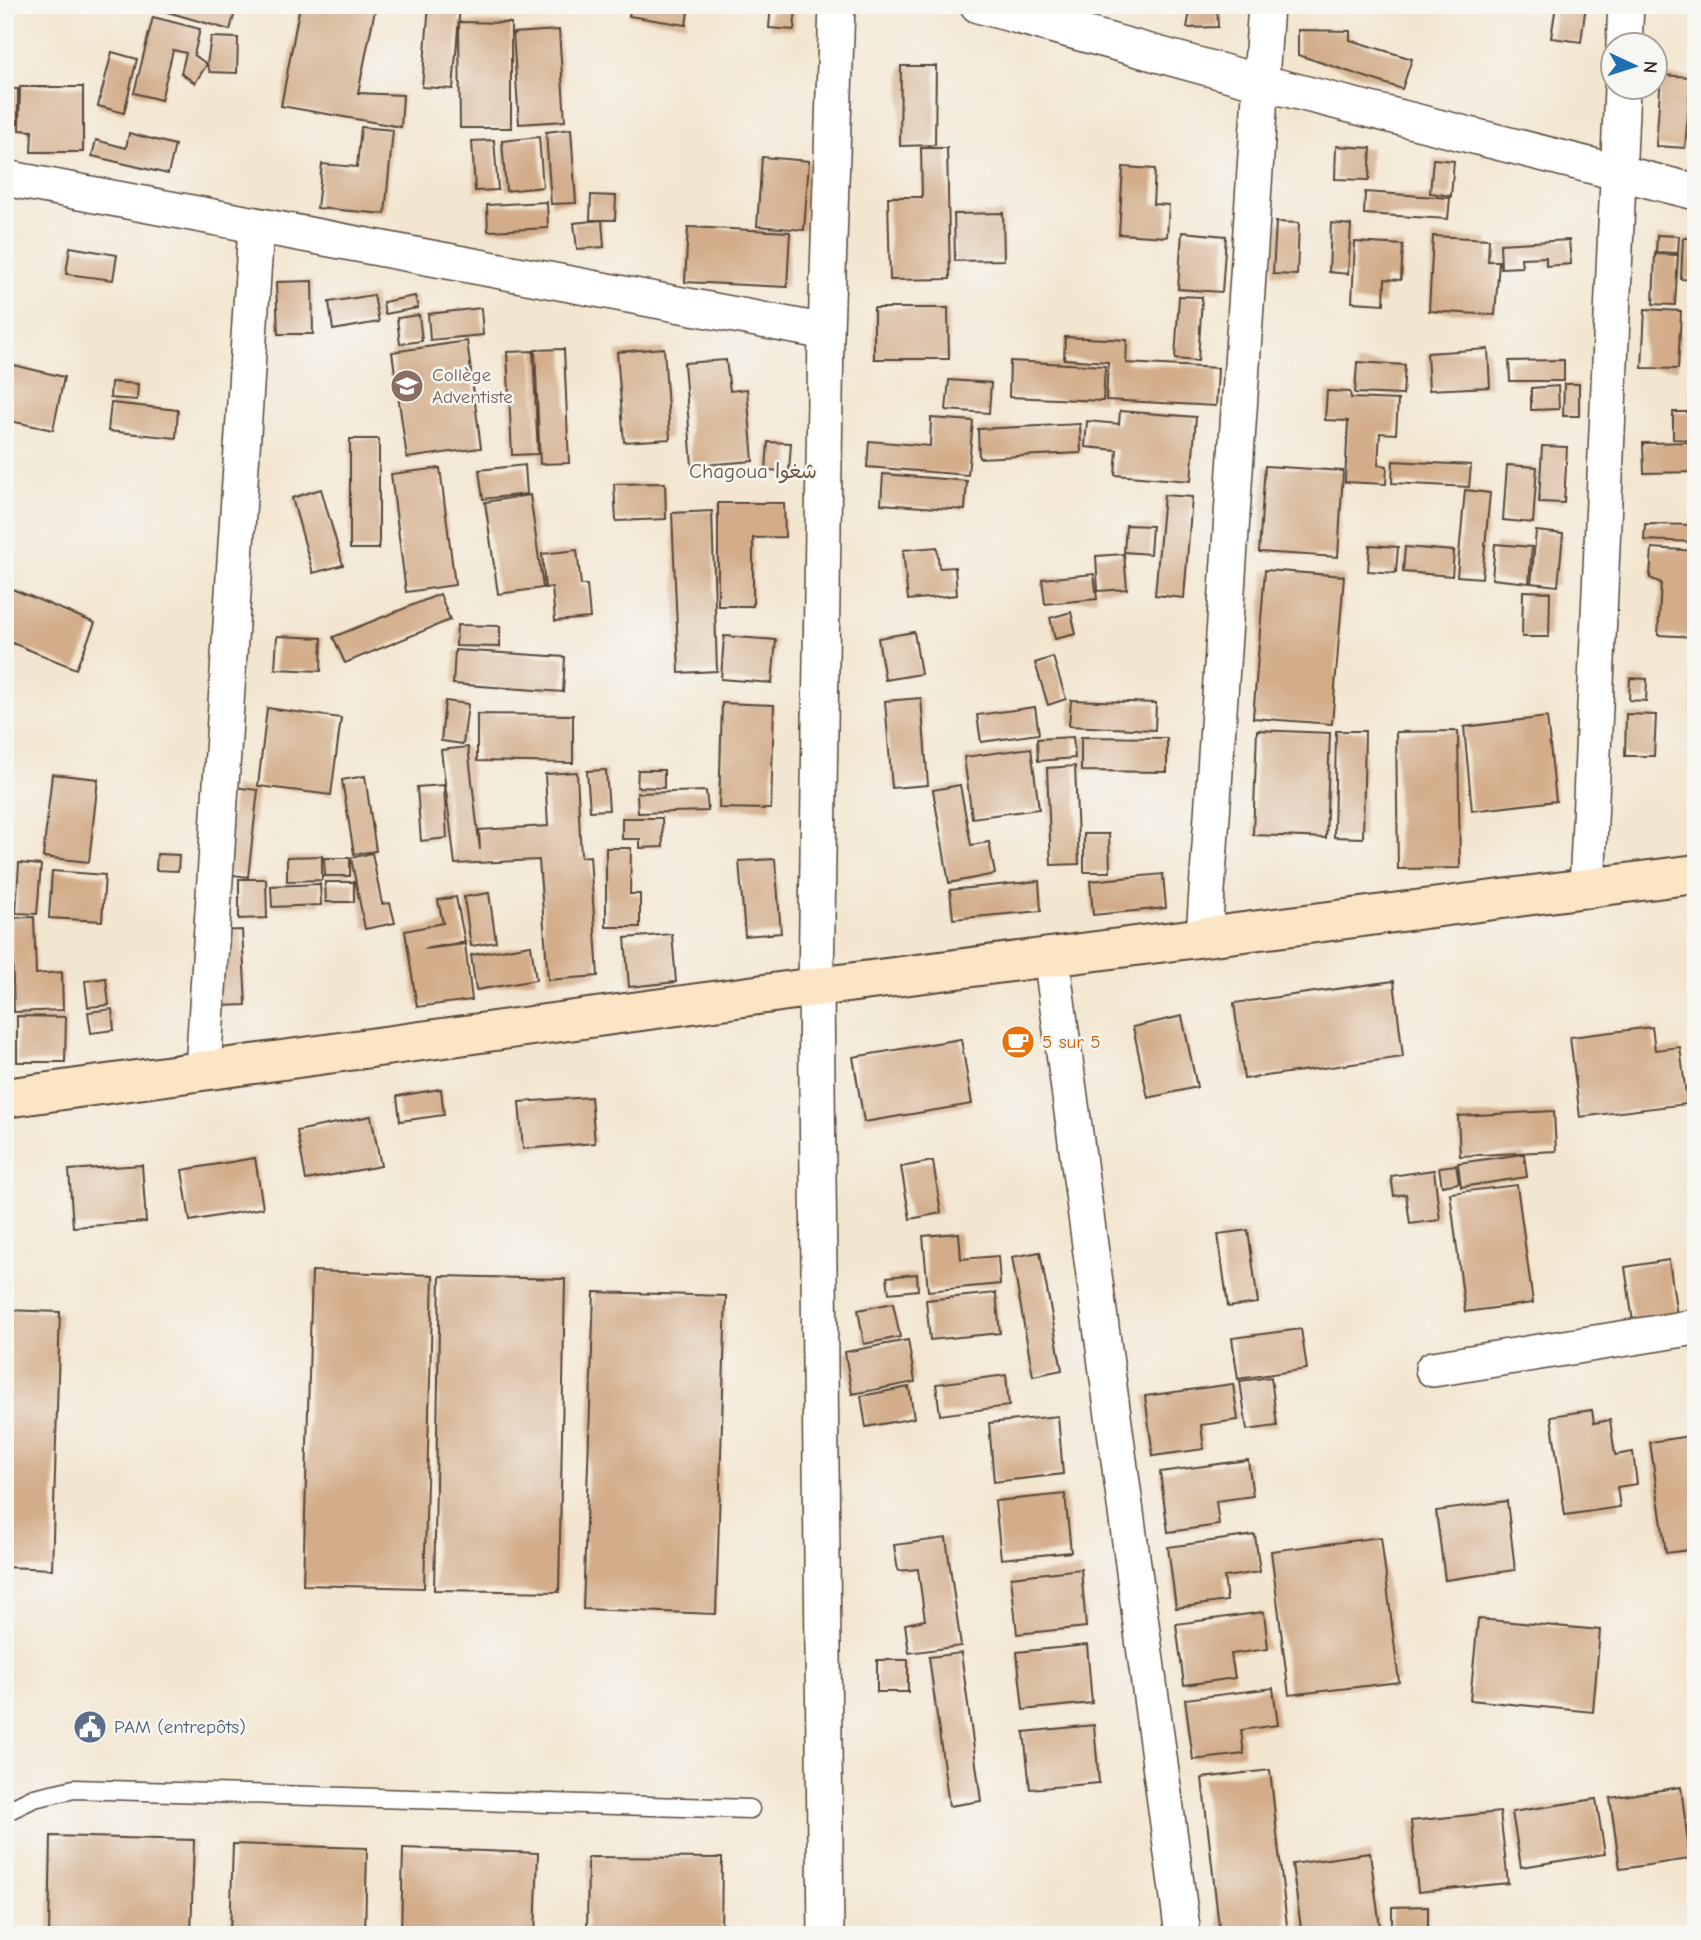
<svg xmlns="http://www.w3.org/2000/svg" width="1701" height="1940" font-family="'Comic Neue','Playpen Sans Arabic',sans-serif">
	<rect width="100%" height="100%" fill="#f6f6f2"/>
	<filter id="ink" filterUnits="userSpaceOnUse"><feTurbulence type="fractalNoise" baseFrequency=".0143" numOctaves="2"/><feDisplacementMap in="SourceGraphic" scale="14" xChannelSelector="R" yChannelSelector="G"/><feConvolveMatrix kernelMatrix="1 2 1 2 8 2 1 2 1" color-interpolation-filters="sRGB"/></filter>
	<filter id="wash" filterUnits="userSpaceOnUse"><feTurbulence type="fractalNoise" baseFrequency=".00686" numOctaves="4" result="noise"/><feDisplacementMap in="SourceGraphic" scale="28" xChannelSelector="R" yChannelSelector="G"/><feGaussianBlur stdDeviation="1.57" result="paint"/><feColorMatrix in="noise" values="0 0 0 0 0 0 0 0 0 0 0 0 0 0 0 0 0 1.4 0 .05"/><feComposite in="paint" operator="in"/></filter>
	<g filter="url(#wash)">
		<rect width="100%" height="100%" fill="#f3e6d0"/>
		<g id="blocks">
			<g fill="#d3ad8a">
				<polygon points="158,5 237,5 230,30 157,9"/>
				<polygon points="300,5 376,5 358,93 403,95 401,127 281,106"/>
				<polygon points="429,5 460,5 453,89 422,87"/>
				<polygon points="631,5 689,5 686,25 629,16"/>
				<polygon points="771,5 796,6 794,30 769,28"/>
				<polygon points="1191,5 1217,5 1218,27 1187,28"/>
				<polygon points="1556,5 1586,5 1581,42 1551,38"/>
				<polygon points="153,17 200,29 194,55 207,64 195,83 181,73 186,53 173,50 161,100 134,93"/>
				<polygon points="459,22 511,23 511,128 460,128"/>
				<polygon points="559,30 565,121 519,124 513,33"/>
				<polygon points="1298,30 1350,31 1350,40 1412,59 1402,89 1298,55"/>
				<polygon points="211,37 238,38 237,73 210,72 207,64"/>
				<polygon points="112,52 137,59 124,113 98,106"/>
				<polygon points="901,66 936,66 935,145 900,146"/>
				<polygon points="1661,75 1691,77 1685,148 1656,146"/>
				<polygon points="20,87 83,87 83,152 31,152 32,131 19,130"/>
				<polygon points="5,89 18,89 18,124 5,123"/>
				<polygon points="361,127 393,130 385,214 317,208 322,164 357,167"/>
				<polygon points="571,129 576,203 551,204 546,132"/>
				<polygon points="129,133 175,145 168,174 92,156 96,140 126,148"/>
				<polygon points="539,137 543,187 506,191 502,141"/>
				<polygon points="494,140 498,190 475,191 472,141"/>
				<polygon points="1336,146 1371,148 1369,180 1335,179"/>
				<polygon points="921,148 947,148 950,279 890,280 888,197 922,197"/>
				<polygon points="762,157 809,161 804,230 757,226"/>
				<polygon points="1433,159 1454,161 1451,196 1430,193"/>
				<polygon points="1123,167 1155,169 1153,204 1169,205 1167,237 1119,234"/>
				<polygon points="1365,192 1450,198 1448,219 1364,214"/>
				<polygon points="591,195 616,196 615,220 590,220"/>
				<polygon points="547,202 548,228 488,231 487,205"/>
				<polygon points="1003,213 1004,260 955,261 954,214"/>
				<polygon points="602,220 604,247 577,249 574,223"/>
				<polygon points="1276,222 1299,223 1297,275 1273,274"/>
				<polygon points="1331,223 1351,225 1348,274 1329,272"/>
				<polygon points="688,227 790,232 787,287 685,282"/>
				<polygon points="1182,232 1226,236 1222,292 1178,289"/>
				<polygon points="1657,235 1679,236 1678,253 1656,252"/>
				<polygon points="1433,236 1489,239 1488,261 1499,261 1495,315 1429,311"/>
				<polygon points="1683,238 1696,238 1696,280 1681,279"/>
				<polygon points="1569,240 1571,264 1546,266 1546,257 1521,258 1522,267 1501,268 1500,244"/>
				<polygon points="1355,242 1403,245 1401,280 1385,279 1384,304 1352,302"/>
				<polygon points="70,247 117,255 113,280 66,274"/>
				<polygon points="1655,254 1678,255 1675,305 1653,304"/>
				<polygon points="312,281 313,334 278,334 276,282"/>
				<polygon points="374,295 379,322 333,330 329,302"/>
				<polygon points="415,296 418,308 385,314 383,302"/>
				<polygon points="1179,296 1202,297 1198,361 1175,359"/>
				<polygon points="481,308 483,335 430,340 428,314"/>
				<polygon points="874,308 948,308 949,359 874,359"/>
				<polygon points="1645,309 1681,311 1678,369 1642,368"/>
				<polygon points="419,315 422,341 400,344 397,318"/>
				<polygon points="1065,337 1127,340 1126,363 1218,368 1216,406 1106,400 1108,362 1064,359"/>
				<polygon points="467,341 481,448 407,458 392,352"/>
				<polygon points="664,348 670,439 624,442 617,352"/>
				<polygon points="564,349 569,463 540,464 535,350"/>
				<polygon points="1488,349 1490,387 1429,390 1427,353"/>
				<polygon points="533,351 538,454 512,455 507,352"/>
				<polygon points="726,360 730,391 747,389 753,461 692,466 684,363"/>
				<polygon points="1564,360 1564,381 1510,381 1509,361"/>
				<polygon points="1010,361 1105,366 1103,401 1009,397"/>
				<polygon points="1357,362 1405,365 1403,395 1355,393"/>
				<polygon points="5,363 64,377 53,430 5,420"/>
				<polygon points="1691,378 1696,378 1696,440 1673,439 1673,412 1691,412"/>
				<polygon points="949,380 991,383 989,413 946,410"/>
				<polygon points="111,382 138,384 137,400 110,398"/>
				<polygon points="1564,384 1579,384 1579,416 1563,416"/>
				<polygon points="1558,386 1559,409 1531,410 1531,388"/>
				<polygon points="1327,391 1350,392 1351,398 1398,400 1396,434 1380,433 1378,465 1387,466 1386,484 1345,482 1348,421 1325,420"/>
				<polygon points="111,403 178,410 176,438 108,431"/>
				<polygon points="1120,411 1196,417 1191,481 1115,475 1117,450 1085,447 1087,421 1119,424"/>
				<polygon points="931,418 973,421 968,475 867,467 869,441 930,446"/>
				<polygon points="1080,424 1081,453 979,458 978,429"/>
				<rect x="350" y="439" width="29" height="110"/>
				<polygon points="768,442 791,443 789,471 766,470"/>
				<polygon points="1696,442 1696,472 1644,473 1643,443"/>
				<polygon points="1542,446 1567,447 1564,503 1539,502"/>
				<polygon points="1393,461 1471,465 1469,487 1392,483"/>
				<polygon points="525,465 527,494 483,499 479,470"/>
				<polygon points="1507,465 1537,467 1533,523 1503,520"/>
				<polygon points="1265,466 1343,471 1338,557 1259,552"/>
				<polygon points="440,468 455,585 406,592 391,474"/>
				<polygon points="883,474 967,481 965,510 881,504"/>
				<polygon points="665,483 666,519 616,521 614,484"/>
				<polygon points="321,489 343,565 313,573 292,498"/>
				<polygon points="1465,490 1490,493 1482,578 1457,576"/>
				<polygon points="530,495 543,588 498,594 485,502"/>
				<polygon points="1164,495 1192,497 1184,598 1155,595"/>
				<polygon points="718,503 784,503 785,537 753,538 753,606 718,606"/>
				<polygon points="712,511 717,671 679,673 672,513"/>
				<polygon points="1645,524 1696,525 1696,542 1644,540"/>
				<polygon points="1126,525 1152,526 1150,554 1124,552"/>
				<polygon points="1536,531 1563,534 1558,586 1531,583"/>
				<polygon points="1495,544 1532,547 1529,583 1492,579"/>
				<polygon points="1370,545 1398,547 1396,573 1368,571"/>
				<polygon points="937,547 939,568 955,567 957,595 908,600 903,550"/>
				<polygon points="1405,547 1454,551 1452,576 1403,572"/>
				<polygon points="1652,548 1696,551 1696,637 1658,635 1661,583 1650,578"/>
				<polygon points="577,550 581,585 587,585 590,618 555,621 552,587 545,588 542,554"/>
				<polygon points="1124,554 1127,589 1098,591 1096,556"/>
				<polygon points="1265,570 1344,576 1332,724 1253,718"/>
				<polygon points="1094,574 1097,599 1045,604 1042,579"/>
				<polygon points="5,586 95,623 76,669 5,640"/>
				<polygon points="1523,591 1550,592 1549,637 1522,637"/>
				<polygon points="440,594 450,620 345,663 333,637"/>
				<polygon points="1071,612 1076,634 1055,639 1050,618"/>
				<polygon points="457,625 500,626 500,647 456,646"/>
				<polygon points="914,632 921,674 885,680 878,638"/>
				<polygon points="277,636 322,638 321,671 275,669"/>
				<polygon points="724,636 776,640 772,683 721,679"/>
				<polygon points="455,650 565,657 563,692 453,684"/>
				<polygon points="1691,654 1696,654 1696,729 1693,729"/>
				<polygon points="1053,657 1066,699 1048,705 1035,663"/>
				<polygon points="1630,678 1647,679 1646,701 1629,700"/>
				<polygon points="921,698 928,785 892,788 885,701"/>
				<polygon points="1071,700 1156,703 1155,730 1069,726"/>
				<polygon points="445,701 468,704 463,744 441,741"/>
				<polygon points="722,703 774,705 771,809 719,808"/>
				<polygon points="1035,707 1039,734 981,742 977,715"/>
				<polygon points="267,708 341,718 331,795 258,786"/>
				<polygon points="477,714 573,715 573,763 477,761"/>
				<polygon points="1626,714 1656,715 1654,756 1625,756"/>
				<polygon points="1547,717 1556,801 1472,811 1464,727"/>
				<polygon points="1257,730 1330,733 1326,838 1253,835"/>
				<polygon points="1336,731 1365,731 1363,838 1334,837"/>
				<polygon points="1458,731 1460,868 1398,869 1396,732"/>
				<polygon points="1073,737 1075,758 1038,761 1037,739"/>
				<polygon points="1081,737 1167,738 1167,772 1081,771"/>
				<polygon points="468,747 480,850 479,830 548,826 545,774 577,772 581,857 590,856 598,976 548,980 539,860 455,864 441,750"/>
				<polygon points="1031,748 1039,809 972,818 964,757"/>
				<polygon points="1075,766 1079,864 1051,865 1047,768"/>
				<polygon points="606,770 609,810 590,811 587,771"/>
				<polygon points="638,770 664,770 664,788 637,787"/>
				<polygon points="52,774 98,779 89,862 43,857"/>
				<polygon points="365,776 376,851 354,854 342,780"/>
				<polygon points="444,785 447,838 421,841 417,787"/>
				<polygon points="960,785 971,845 989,842 995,874 949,883 933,790"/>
				<polygon points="234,787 258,790 248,877 225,874"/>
				<polygon points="706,791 708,811 638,813 637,793"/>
				<polygon points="622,818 662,818 663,847 640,848 640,839 622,839"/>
				<polygon points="1084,834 1109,834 1110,872 1084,872"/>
				<polygon points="606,848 631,848 630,894 640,894 640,927 606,927"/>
				<polygon points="372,853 382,904 390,903 395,923 365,929 351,858"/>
				<polygon points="157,854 179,855 178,871 156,870"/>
				<polygon points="322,856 322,880 287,881 287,857"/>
				<polygon points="324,858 350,858 350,876 325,876"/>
				<polygon points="775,859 781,933 745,936 739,861"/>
				<polygon points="19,863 41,865 37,914 16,913"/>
				<polygon points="52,871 105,875 102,921 49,918"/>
				<polygon points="1163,874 1166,908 1093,915 1090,881"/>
				<polygon points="239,879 266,879 267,918 239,919"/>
				<polygon points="1039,881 1041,911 953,919 950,890"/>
				<polygon points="325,882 354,882 354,902 326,902"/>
				<polygon points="320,884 321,905 272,907 271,886"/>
				<polygon points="489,893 496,942 471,946 464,897"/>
				<polygon points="456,897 465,942 424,949 465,944 472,1000 417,1007 405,931 443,923 438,900"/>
				<polygon points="34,917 36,974 62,972 63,1010 14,1012 11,918"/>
				<polygon points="242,930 246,1005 218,1006 215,931"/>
				<polygon points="672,934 676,982 629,987 625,938"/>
				<polygon points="531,945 536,980 476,990 471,955"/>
				<polygon points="106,978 109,1005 88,1007 85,981"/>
				<polygon points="1394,981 1403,1057 1244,1079 1234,1003"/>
				<polygon points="112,1009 114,1030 91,1033 88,1012"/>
				<polygon points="17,1016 66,1017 65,1062 17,1062"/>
				<polygon points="1182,1016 1197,1087 1148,1098 1133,1027"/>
				<polygon points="1652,1027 1655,1050 1680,1047 1687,1104 1580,1117 1570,1037"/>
				<polygon points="961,1039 972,1104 864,1122 853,1057"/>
				<polygon points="441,1089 444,1115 400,1121 397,1096"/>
				<polygon points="591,1097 595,1143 523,1149 519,1102"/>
				<polygon points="1554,1111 1556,1151 1460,1156 1458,1116"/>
				<polygon points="371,1116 381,1166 306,1180 297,1131"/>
				<polygon points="1524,1154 1527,1177 1461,1187 1458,1163"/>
				<polygon points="255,1158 263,1208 190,1221 182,1170"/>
				<polygon points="933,1161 941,1213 910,1219 901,1167"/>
				<polygon points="142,1165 146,1222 73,1227 69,1170"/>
				<polygon points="1456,1165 1459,1183 1442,1186 1439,1167"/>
				<polygon points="1434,1170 1440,1220 1410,1224 1406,1194 1394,1196 1391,1176"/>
				<polygon points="1517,1185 1533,1303 1465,1312 1450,1193"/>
				<polygon points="5,1197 11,1220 5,1221"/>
				<polygon points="1248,1230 1258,1303 1228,1307 1218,1234"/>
				<polygon points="959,1233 961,1259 998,1256 1000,1284 928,1291 923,1236"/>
				<polygon points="1040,1252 1062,1370 1033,1376 1012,1257"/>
				<polygon points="1669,1260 1677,1316 1633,1322 1625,1267"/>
				<polygon points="312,1271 433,1275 424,1588 303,1585"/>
				<polygon points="917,1274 918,1290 889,1293 887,1277"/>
				<polygon points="440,1276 565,1279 559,1592 434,1590"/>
				<polygon points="594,1292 726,1296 716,1614 583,1609"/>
				<polygon points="996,1293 1000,1333 930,1340 926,1300"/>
				<polygon points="893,1303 900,1337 864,1344 858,1310"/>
				<polygon points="5,1310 60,1312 52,1569 5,1567"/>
				<polygon points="1301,1329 1307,1369 1238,1379 1232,1338"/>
				<polygon points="908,1340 915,1382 852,1394 845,1352"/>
				<polygon points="1006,1375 1009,1406 940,1415 936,1384"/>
				<polygon points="1271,1377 1277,1426 1247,1430 1240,1381"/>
				<polygon points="1233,1384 1238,1420 1201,1425 1204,1449 1153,1456 1145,1396"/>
				<polygon points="909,1387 914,1418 866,1427 861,1396"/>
				<polygon points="1592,1410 1594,1423 1610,1420 1615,1455 1633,1452 1637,1484 1617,1487 1620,1507 1565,1515 1551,1416"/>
				<polygon points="1058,1416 1063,1474 994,1482 989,1423"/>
				<polygon points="1696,1435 1696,1549 1666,1553 1650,1442"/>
				<polygon points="1248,1460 1253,1496 1216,1501 1219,1525 1168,1532 1160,1472"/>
				<polygon points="1065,1494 1071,1552 1001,1559 995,1501"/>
				<polygon points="1507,1501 1515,1570 1445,1580 1436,1511"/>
				<polygon points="1255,1535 1260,1572 1224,1577 1227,1601 1176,1608 1168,1547"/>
				<polygon points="1381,1537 1399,1682 1289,1695 1271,1551"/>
				<polygon points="946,1538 961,1646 909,1653 905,1624 925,1620 918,1569 898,1571 894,1545"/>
				<polygon points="1081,1569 1086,1627 1017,1634 1011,1577"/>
				<polygon points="1264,1612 1268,1649 1231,1654 1235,1678 1184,1685 1176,1624"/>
				<polygon points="1478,1619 1600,1630 1593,1712 1470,1700"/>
				<polygon points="1087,1645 1092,1703 1023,1710 1017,1652"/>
				<polygon points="961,1653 981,1801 949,1806 929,1657"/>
				<rect x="877" y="1660" width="31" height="32"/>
				<polygon points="1273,1688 1278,1725 1241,1730 1244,1754 1193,1760 1185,1699"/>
				<polygon points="1094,1725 1099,1783 1030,1789 1024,1732"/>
				<polygon points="1270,1770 1288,1935 1220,1935 1202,1778"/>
				<polygon points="1681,1787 1690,1859 1620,1869 1610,1798"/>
				<polygon points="1596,1799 1605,1854 1521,1867 1512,1812"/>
				<polygon points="1500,1812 1508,1883 1418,1892 1411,1821"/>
				<polygon points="51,1836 194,1840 191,1935 49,1935"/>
				<polygon points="233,1844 367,1848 365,1935 230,1935"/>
				<polygon points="403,1848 538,1853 535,1935 401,1935"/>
				<polygon points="1370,1853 1381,1935 1302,1935 1292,1864"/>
				<polygon points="588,1857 722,1858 721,1935 587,1935"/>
				<rect x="5" y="1868" width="5" height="67"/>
				<polygon points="1428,1906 1428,1935 1392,1935 1392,1907"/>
			</g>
		</g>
	</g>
	<g filter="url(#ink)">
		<use href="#blocks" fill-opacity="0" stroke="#574639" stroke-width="2"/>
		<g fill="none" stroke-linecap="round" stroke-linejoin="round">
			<defs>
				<polyline id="lane" points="5,1812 34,1798 74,1789 750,1809"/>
				<g id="street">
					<polyline points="978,5 1263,83 1696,192"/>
					<polyline points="1624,46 1626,5"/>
					<polyline points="5,178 826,332"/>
					<polyline points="1587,890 1622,88"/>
					<polyline points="1204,936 1266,5"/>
					<polyline points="1051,956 1183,1935"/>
					<polyline points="203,1070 256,227"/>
					<polyline points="1433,1369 1696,1327"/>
					<polyline points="826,1935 816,987 826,332 837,5"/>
				</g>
				<polyline id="secondary" points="5,1098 816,987 1696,874"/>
			</defs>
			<use href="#lane" stroke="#574639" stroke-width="21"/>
			<use href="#street" stroke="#574639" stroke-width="38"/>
			<use href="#secondary" stroke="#574639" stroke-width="42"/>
			<use href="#lane" stroke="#fff" stroke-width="18"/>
			<use href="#street" stroke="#fff" stroke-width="35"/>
			<use href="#secondary" stroke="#fce5c4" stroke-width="38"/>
		</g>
	</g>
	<defs>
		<symbol id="school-disc" viewBox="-11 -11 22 22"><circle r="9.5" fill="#8d6e63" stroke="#f6f6f2"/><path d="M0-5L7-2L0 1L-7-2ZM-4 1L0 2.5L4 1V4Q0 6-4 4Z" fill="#fff"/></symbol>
		<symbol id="cafe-disc" viewBox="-11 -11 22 22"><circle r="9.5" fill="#e8710a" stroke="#f6f6f2"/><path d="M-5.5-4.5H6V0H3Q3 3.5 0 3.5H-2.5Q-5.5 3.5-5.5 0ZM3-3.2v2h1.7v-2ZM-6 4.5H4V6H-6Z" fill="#fff"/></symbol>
		<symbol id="civic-disc" viewBox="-11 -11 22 22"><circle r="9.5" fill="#5c6f8a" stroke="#f6f6f2"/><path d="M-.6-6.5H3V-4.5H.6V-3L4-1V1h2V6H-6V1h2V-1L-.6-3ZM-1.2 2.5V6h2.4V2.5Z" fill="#fff"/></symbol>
	</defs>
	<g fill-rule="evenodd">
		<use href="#school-disc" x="388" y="367" width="38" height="38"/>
		<use href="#cafe-disc" x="999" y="1023" width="38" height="38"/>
		<use href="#civic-disc" x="71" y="1708" width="38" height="38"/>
	</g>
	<g text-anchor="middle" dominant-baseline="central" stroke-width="5" stroke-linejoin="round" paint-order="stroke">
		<g font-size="19" fill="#785e54" stroke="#f6f6f2" text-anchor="start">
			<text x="432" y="375">Collège<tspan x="432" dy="22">Adventiste</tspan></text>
		</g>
		<g font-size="19" fill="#c56008" stroke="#f6f6f2" text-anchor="start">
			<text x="1042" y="1042">5 sur 5</text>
		</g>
		<g font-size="19" fill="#4e5e75" stroke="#f6f6f2" text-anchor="start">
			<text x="114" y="1727">PAM (entrepôts)</text>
		</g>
		<g font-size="21" fill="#705844" stroke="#f6f6f2">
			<text x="753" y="471">Chagoua شغوا</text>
		</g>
	</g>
	<rect width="1701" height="1940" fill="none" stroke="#f6f6f2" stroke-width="28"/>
	<g transform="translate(1634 66) rotate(94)"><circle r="33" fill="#f6f6f2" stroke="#aba49d" stroke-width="2"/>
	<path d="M0-5L12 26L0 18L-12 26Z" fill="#1f6fb2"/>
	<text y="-10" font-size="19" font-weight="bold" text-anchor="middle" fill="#3b2a1e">N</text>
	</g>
</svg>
